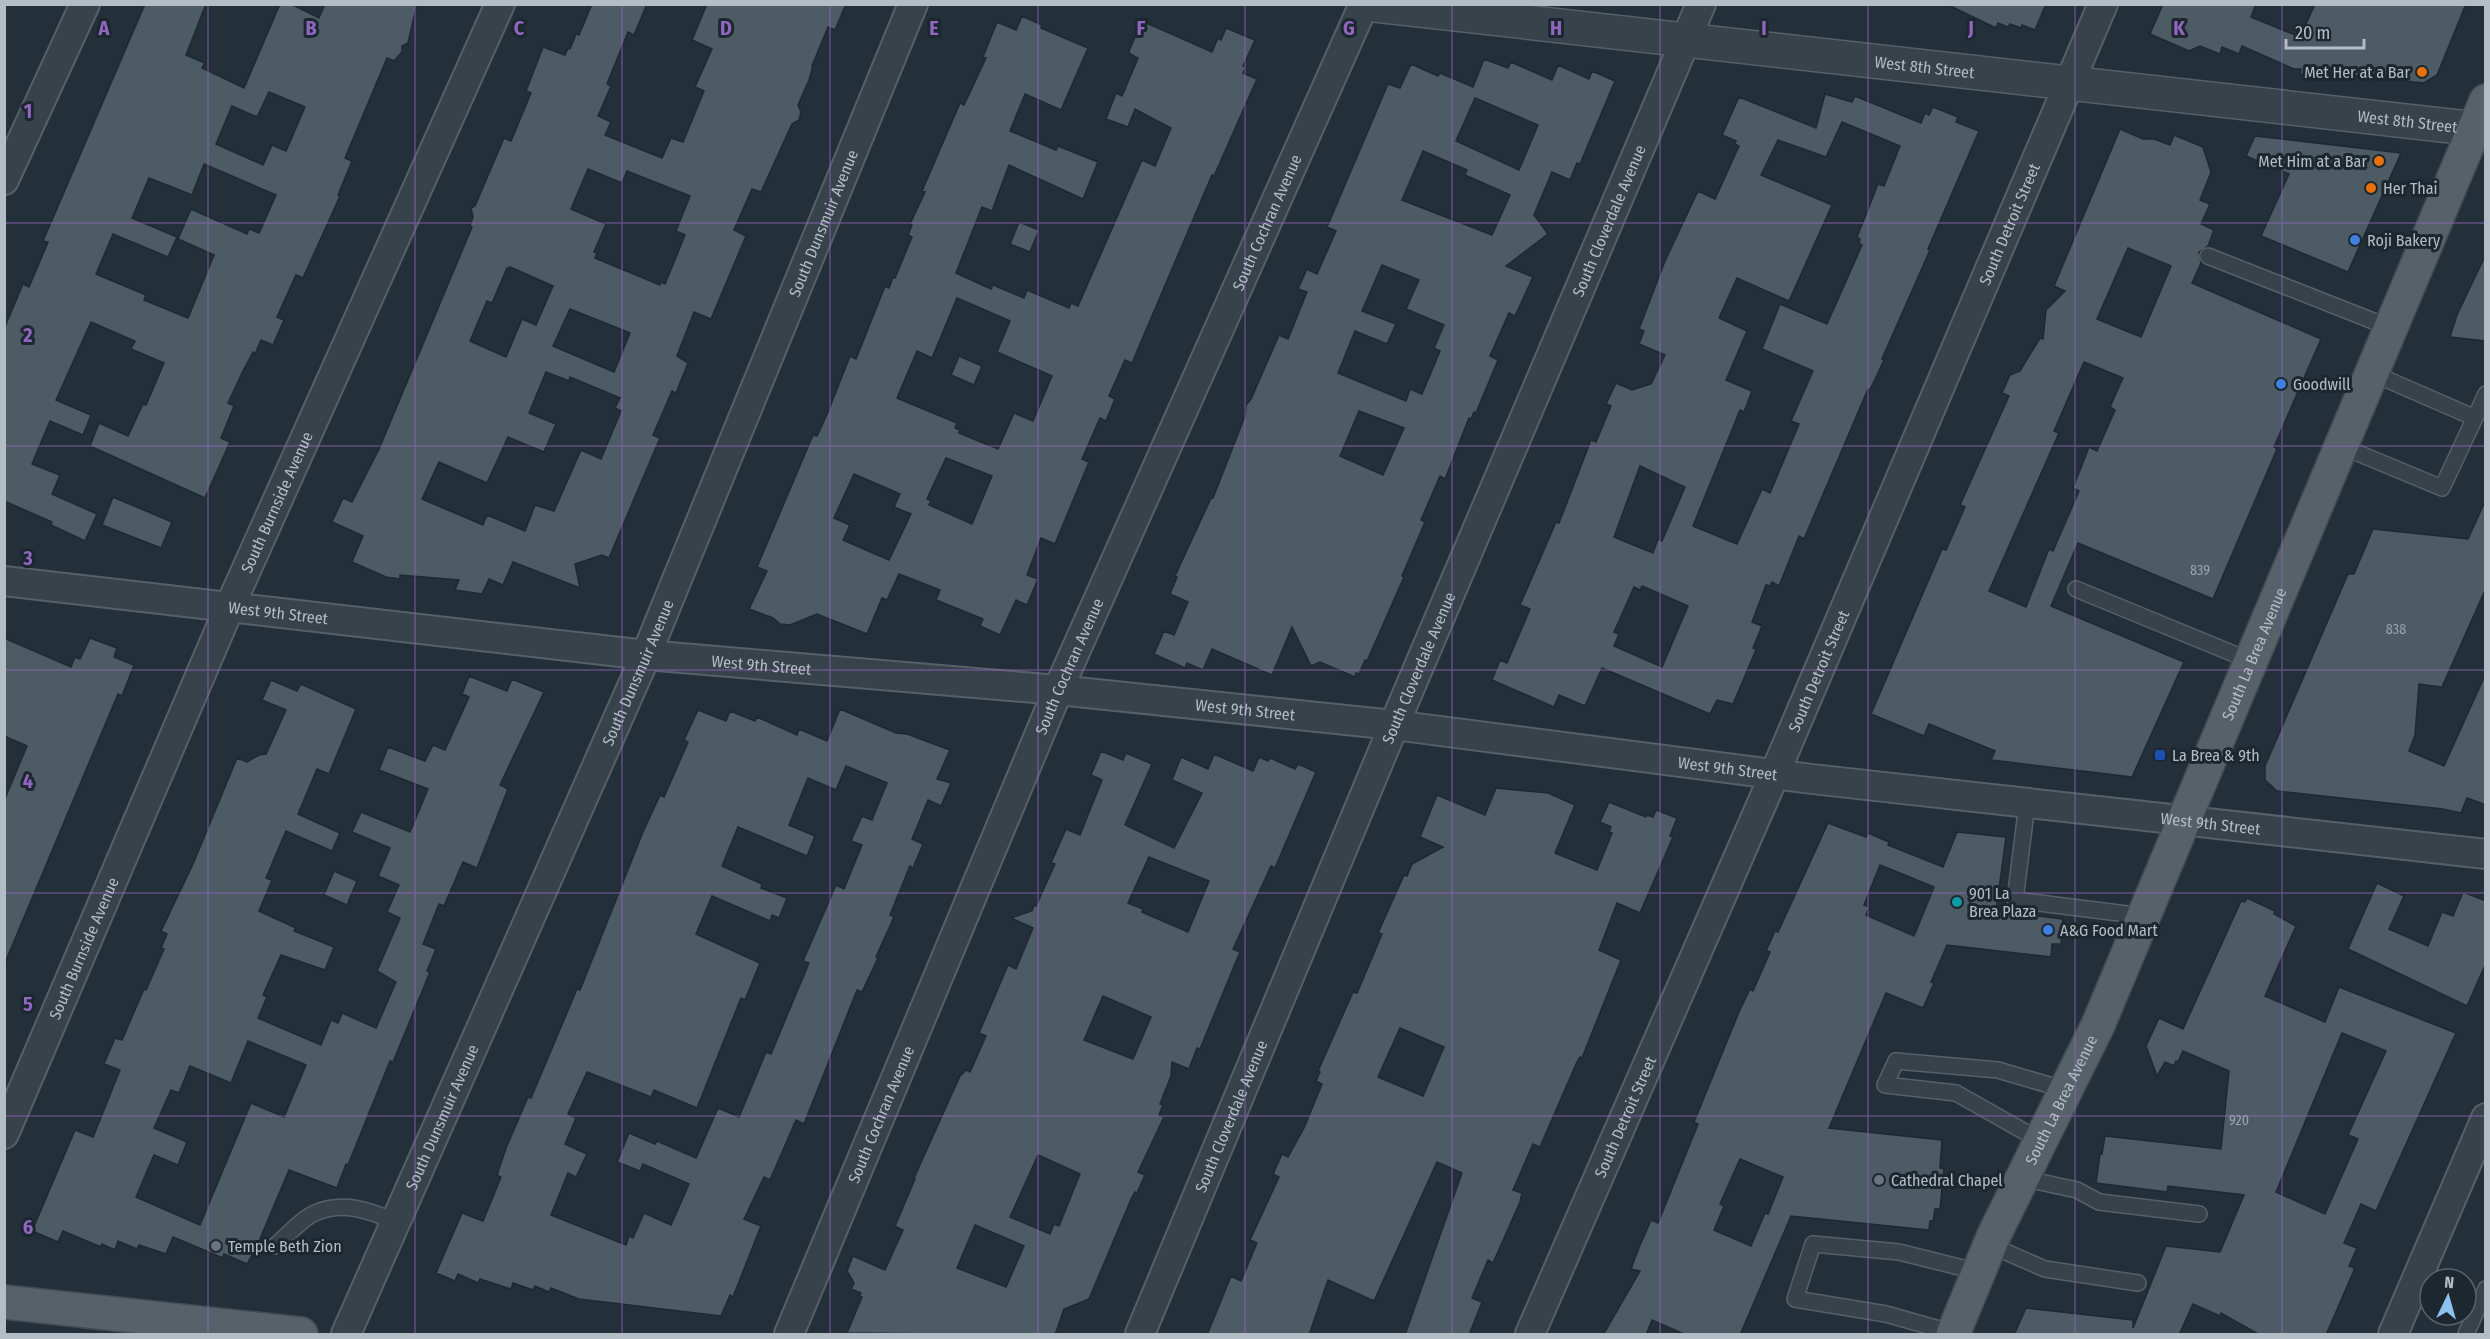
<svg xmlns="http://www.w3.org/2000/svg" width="2490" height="1339" font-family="'Fira Sans Condensed',sans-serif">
	<rect width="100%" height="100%" fill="#243039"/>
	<g fill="#4d5b65" stroke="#1f2931" stroke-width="1.5" fill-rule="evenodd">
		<path d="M145,4H206L186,55L205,63L202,68L244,88L280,4H291L319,18L325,4H417L408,43L402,46V52L394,61L387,58L345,158L352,161L338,195L340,196L303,278L296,275L277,317L284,320L273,345L261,340L255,354L253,352L243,371L228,403L234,406L221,438L230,442L205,498L90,446L99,423L128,436L143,404L146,405L164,363L131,349L135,341L91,322L56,400L91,415L83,435L50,421L32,464L60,475L52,494L97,514L85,541L51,525L52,522L4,501V329L23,284L29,287L48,242L43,241ZM269,92L305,107L286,151L272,145L263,165L216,144L232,106L257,117ZM204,164L276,195L259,233L249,229L247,234L191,209L178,239L214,255L188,318L144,300L146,295L96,274L113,234L168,257L177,237L132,218L149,178L192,195Z"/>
		<path d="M592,4H647L634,35L628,32L607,84L611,86L598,116L611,122L605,135L662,158L671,138L683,142L704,91L695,87L712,49L692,40L707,4H846L835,30L828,27L812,66H813L809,80L798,105L801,112L799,120L792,124L761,192L752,189L734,230L746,236L711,319L694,312L677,356L688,363L676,393L672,391L653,435L660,438L609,558L602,555L575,564L580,588L513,562L503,585L489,579L482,594L455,590L459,580L400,575V579L386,577L352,562L363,536L332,522L343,498L352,502L379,449L472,227L470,226L473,217L471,208L475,206L504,138L511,141L531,93L526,91L543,47L565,55L568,48L570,49L576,34L579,35ZM588,169L622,183L627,171L690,196L676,231L685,235L665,284L661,282L660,285L595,258L597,253L594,252L606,224L571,209ZM510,267L553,286L536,325L522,319L506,357L470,341L487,301L492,303L507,268ZM570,309L630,333L614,372L553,346ZM546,372L569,381L570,377L620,398L615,408L621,411L601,459L581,450L554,511L535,505L525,531L487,515L483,525L422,499L439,462L487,483L508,437L544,452L556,424L529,413Z"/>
		<polygon points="1946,4 2046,4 2035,30 2022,25 2021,28 2010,24 2008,27 1998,23 1996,28"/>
		<polygon points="2163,4 2256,4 2251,17 2300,37 2315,4 2466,4 2437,75 2424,83 2323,72 2322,77 2300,74 2301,69 2294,69 2242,46 2239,54 2222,47 2220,54 2200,46 2189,51 2150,34"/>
		<path d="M1022,16L1042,25L1041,28L1088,48L1061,110L1025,94L1010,131L1056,150L1058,146L1098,162L1083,199L1009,165L992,211L982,207L956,273L991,289L993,285L1024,298L1027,290L1069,308L1071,303L1078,306L1142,160L1155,166L1171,128L1135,109L1128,127L1106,119L1116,93L1122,96L1138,58L1130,54L1129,51L1142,21L1212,52L1218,38L1221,40L1226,28L1255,40L1243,66L1246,67L1243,73L1257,79L1214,176L1212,175L1132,363L1125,360L1109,396L1115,399L1106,421L1100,418L1082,459L1089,462L1055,544L1041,538L1027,575L1038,579L1027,605L1016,600L1000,635L980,626L983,619L936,600L940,590L899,574L887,600L882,598L867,634L817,614L790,625L780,624L773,618L749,609L767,571L757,567L813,435L817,436L828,412L850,356L856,359L885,286L889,288L893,277L895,278L912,237L908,235L912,225L910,224L925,192L922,191L960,103L964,105L986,58L983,57L997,22L1016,30ZM957,298L1010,321L997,352L1052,376L1033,421L1014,413L998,449L959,433L960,430L955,428L957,423L897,398L917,351L932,358ZM946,458L992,476L972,524L929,505L931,501L927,499ZM854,474L900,494L894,507L911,514L889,560L843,540L850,525L834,518Z"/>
		<path d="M1484,59L1508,68L1511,62L1552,80L1558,65L1589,79L1592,71L1615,81L1580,164L1577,163L1570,180L1552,172L1534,215L1548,234L1506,266L1533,277L1515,316L1509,313L1490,356L1498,360L1476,413L1474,412L1471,419L1469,418L1445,479L1440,476L1421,520L1425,522L1402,576L1404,577L1367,661L1365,660L1359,674L1356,673L1355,677L1320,662L1311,666L1292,627L1272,675L1212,649L1203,670L1187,663L1185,668L1154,654L1164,631L1174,635L1188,602L1170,594L1177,577L1175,576L1211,498H1213L1245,416L1246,405L1251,399L1279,335L1288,339L1307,292L1298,289L1307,269L1317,274L1336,231L1327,227L1388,84L1400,88L1411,64L1438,76L1440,73L1473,87ZM1475,98L1538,125L1519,170L1456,141ZM1423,151L1467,170L1465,175L1510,195L1492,235L1402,200ZM1382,265L1419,280L1406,309L1444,325L1434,348L1440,351L1422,394L1410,389L1406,401L1338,373L1355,331L1387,344L1396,324L1362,311ZM1359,411L1404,428L1383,475L1340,456Z"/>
		<path d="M1825,94L1852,102L1855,96L1921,123L1925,113L1929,115L1933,107L1958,117L1956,122L1979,131L1928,249L1930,250L1882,359L1884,360L1870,390L1868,389L1804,539L1799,536L1779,586L1772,582L1770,586L1766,585L1752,622L1762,626L1753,648L1756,650L1733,704L1717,700L1710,714L1602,668L1585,706L1559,695L1554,707L1492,680L1500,660L1507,663L1530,609L1520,605L1556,522L1559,523L1591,440L1596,442L1611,406L1606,404L1616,383L1632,390L1651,384L1665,355L1639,344L1644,331L1639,329L1665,261L1698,191L1715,199L1739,146L1735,144L1736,141L1722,135L1739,97L1816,128ZM1842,122L1900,146L1884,186L1878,184L1857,237L1860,239L1859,243L1862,245L1827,324L1780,304L1762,349L1813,371L1791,421L1799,424L1770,493L1762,489L1737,544L1693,526L1740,410L1744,412L1752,391L1726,380L1747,331L1719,318L1737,278L1789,301L1832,205L1761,175L1778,140L1826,157ZM1640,466L1685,487L1662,541L1658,539L1653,553L1614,537ZM1642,586L1688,606L1662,667L1614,646L1619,634L1614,632L1634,587L1640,590Z"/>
		<path d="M2120,129L2143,139H2154L2170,145L2174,135L2203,147L2211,172L2200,200L2210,204L2201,224L2214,230L2208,246L2199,252L2201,263L2192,283L2321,339L2274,447L2277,449L2213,599L2078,543L2051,606L2184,662L2132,777L1991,760L1995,751L1929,724L1924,736L1871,714L1942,549L1946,550L1965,507L1960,505L2009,396L2002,393L2010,375L2020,371L2040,338L2043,339L2046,310L2065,291L2054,286ZM2128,248L2171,266L2141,337L2097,319ZM2084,362L2123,378L2110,407L2115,410L2097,451L2089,447L2073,488L2079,491L2053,551L2049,549L2026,607L1989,591L2059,433L2054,431Z"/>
		<polygon points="2255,136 2401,153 2348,272 2261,236 2289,174 2246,156"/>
		<polygon points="1019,222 1039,230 1030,252 1010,244"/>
		<polygon points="2486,254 2486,341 2450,337 2457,315"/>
		<polygon points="959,356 982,366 974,385 951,375"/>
		<polygon points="113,497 172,522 161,548 102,525"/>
		<polygon points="2486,499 2486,588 2442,687 2419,684 2415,735 2409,751 2444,766 2486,673 2486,805 2467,798 2461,813 2443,809 2277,791 2265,780 2265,766 2348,574 2354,574 2373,529 2468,539"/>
		<polygon points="4,638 71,667 75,657 80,659 90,638 117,648 114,657 134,665 122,696 118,694 4,965 4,801 27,746 4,736"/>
		<path d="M469,676L507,691L512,679L544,692L500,785L508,789L477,868L463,862L444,906L439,904L423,944L436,949L427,971L430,972L393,1062L390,1061L348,1165L346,1164L337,1188L289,1170L257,1246L247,1264L224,1254L223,1258L173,1237L166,1254L139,1245L137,1249L118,1241L115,1250L102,1244L101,1247L63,1231L58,1242L32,1231L75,1130L93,1137L120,1070L104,1064L115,1038L122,1040L144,989L146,990L164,949L161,948L167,934L161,931L193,864L237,758L247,762L259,755L266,754L286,710L262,700L271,680L297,691L301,684L356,709L329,774L317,769L298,814L340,833L332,851L286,831L266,878L272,880L259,911L296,928L294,931L334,947L325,970L281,955L263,995L267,997L258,1018L321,1045L331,1020L338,1023L342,1013L376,1028L396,982L377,971L400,918L387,912L399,885L378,876L390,848L352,832L361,812L410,832L428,789L379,770L388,747L425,761L433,745L445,750L469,697L462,694ZM248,1041L306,1065L284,1117L251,1103L200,1225L136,1197L154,1155L178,1165L187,1142L154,1128L171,1090L179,1093L190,1066L231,1083Z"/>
		<path d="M840,709L896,733L907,734L950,750L937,779L951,783L941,806L928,800L912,839L923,844L913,868L910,866L890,915L894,917L876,957L878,958L862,992L857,990L804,1124L796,1120L770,1180L764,1177L744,1219L761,1226L733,1297L730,1295L721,1316L579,1299L551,1288L549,1292L535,1286L533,1290L513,1283L511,1289L480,1279L478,1283L458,1274L455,1281L436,1273L462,1213L483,1221L501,1177L497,1175L506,1148L528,1097L531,1098L577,989L580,990L643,832L660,795L664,797L688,742L684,740L698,710L726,721L730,711L755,721L757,717L797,735L799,729L827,741ZM846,766L887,783L872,820L862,816L851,841L862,845L844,889L836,885L803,961L809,963L771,1054L766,1052L739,1117L718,1108L696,1158L657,1141L655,1144L629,1133L617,1162L640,1171L643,1164L689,1184L671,1225L644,1213L633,1238L629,1236L626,1245L551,1215L568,1173L576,1177L587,1154L565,1144L576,1118L568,1114L587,1072L651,1097L654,1090L697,1108L741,998L745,1000L760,963L696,934L712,896L770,921L772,915L779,918L787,898L761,888L762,884L722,866L738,827L807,856L815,836L789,825L808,778L836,790Z"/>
		<path d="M1101,751L1123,760L1126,753L1152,764L1125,825L1174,848L1202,793L1172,780L1181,757L1208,769L1214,754L1253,771L1259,757L1268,761L1270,758L1295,769L1298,764L1316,772L1275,868L1271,866L1233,949L1240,952L1200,1049L1197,1048L1189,1069L1172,1062L1171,1076L1160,1104L1163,1105L1159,1115L1164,1117L1138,1172L1145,1175L1137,1193L1135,1192L1132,1197L1089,1299L1064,1309L1055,1335L847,1333L862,1297L859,1295L861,1293L851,1289L854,1283L847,1271L853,1256L885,1270L903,1230L895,1226L915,1179L914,1178L960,1076L966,1070L970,1072L986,1036L979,1033L1008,965L1016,969L1033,928L1011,918L1032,911L1034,905L1036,906L1055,864L1051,863L1066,829L1080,835L1102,780L1091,775ZM1149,857L1209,881L1188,932L1142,912L1143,909L1128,903ZM1103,996L1151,1017L1133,1059L1084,1040ZM1038,1155L1080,1174L1059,1226L1054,1224L1050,1234L1010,1217ZM975,1225L1024,1246L1006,1287L957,1268Z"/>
		<path d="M1496,788L1548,793L1575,805L1555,853L1597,870L1612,833L1609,832L1611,827L1600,822L1609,802L1646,817L1647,815L1653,817L1656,810L1677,818L1670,836L1673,837L1640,913L1617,903L1599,950L1621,960L1582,1058L1580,1057L1576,1064L1540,1147L1533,1144L1513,1190L1522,1193L1520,1202L1493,1263L1488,1260L1472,1298L1482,1302L1469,1335H1405L1462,1173L1437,1162L1374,1301L1328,1280L1309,1335H1207L1231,1276L1241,1281L1257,1243L1250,1240L1279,1177L1273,1174L1282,1154L1288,1157L1304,1128L1322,1084L1316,1081L1320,1072L1318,1071L1353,992L1357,993L1382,934L1378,933L1404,875L1407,876L1412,864L1443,847L1420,837L1437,795L1485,815ZM1400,1028L1444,1047L1423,1096L1378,1077Z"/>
		<path d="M1828,823L1866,837L1868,833L1889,842L1888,845L1943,867L1957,832L2006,837L1996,911L2063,919L2061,944H2052L2051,957L1947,945L1931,982L1934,983L1923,1008L1886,993L1829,1128L1942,1140L1940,1168L1944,1169L1940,1209H1935L1933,1221H1930L1929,1230L1791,1216L1740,1335H1686L1652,1320L1646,1335H1603L1640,1271L1631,1269L1638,1250L1651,1220L1658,1223L1698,1124L1694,1122L1739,1012L1750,989L1753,991L1770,952L1766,951L1775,931L1778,932ZM1880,865L1934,887L1914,936L1866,915L1869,907L1864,905ZM1740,1159L1783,1177L1768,1214L1765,1213L1751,1246L1714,1230L1724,1206L1720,1204Z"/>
		<polygon points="334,871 357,881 347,905 324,895"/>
		<polygon points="2377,883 2404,896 2389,929 2428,946 2442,912 2453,916 2463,892 2486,901 2486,963 2467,1006 2348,949"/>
		<path d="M2247,898L2275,911L2274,914L2296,926L2265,996L2325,1022L2339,987L2456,1033L2376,1211L2361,1204L2344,1243L2357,1248L2349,1266L2355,1268L2326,1335H2260L2221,1313L2220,1316L2193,1304L2179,1335H2014L2026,1308L2133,1320V1328L2166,1246L2220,1252L2244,1195L2168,1186L2167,1192L2096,1183L2100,1154H2102L2105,1136L2221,1149L2229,1071L2183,1051L2178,1062L2176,1061L2174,1066L2165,1062L2157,1076L2146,1046L2159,1018L2183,1029L2241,901L2245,902ZM2342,1033L2386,1051L2348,1135L2358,1139L2325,1214L2276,1192Z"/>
	</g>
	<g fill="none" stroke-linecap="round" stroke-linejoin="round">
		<defs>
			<g id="service">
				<polyline points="2208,256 2391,328"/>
				<polyline points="2372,373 2473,417"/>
				<polyline points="2341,446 2442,488 2486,394"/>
				<polyline points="2076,589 2251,661"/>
				<polyline points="2027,804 2015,900 2143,916"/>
				<polyline points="2041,1141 1956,1093 1885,1085 1896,1061 1998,1070 2066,1090"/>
				<polyline points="2022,1178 2077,1190 2099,1202 2199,1214"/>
				<polyline points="1990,1245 2045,1269 2138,1283"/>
				<path d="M275,1246C287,1236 301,1219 315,1213C343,1201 369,1210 396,1222"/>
				<polyline points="1953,1333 1886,1314 1795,1299 1813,1244 1899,1252 1979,1272"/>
				<polyline points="2466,1334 2486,1289"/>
			</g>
			<g id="minor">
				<polyline points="4,180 85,4"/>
				<path id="s1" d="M4,581L646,655L1058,690L1394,725L1812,779L2486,854"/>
				<path id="s2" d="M4,1134L230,606L500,4"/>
				<path id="s3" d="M346,1334L646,655L913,4"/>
				<path id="s4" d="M789,1334L1058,690L1364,4"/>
				<path id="s5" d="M1140,1334L1394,725L1701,4"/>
				<path id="s6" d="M1530,1334L1766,794L2103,4"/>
				<polyline points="2393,1334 2486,1118"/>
			</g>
			<g id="tertiary">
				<path id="s7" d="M1366,4L2486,130"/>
			</g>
			<g id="primary">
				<polyline points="4,1302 301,1334"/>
				<path id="s8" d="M1953,1334L1994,1235L2098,1025L2486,101"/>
			</g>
		</defs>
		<use href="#service" stroke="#566068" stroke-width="18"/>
		<use href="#minor" stroke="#566068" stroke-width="32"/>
		<use href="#tertiary" stroke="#566068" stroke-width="36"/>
		<use href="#primary" stroke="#414b53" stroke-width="36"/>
		<use href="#service" stroke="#38424a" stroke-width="15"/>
		<use href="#minor" stroke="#38424a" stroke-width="28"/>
		<use href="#tertiary" stroke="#38424a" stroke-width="33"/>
		<use href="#primary" stroke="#56616a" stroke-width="33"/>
	</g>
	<path fill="none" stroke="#9166c1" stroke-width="1.5" stroke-opacity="0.55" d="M208,4V1334M415,4V1334M622,4V1334M830,4V1334M1038,4V1334M1245,4V1334M1452,4V1334M1660,4V1334M1868,4V1334M2075,4V1334M2282,4V1334M4,223H2486M4,446H2486M4,670H2486M4,893H2486M4,1116H2486"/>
	<g fill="#e8710a" stroke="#1d272f" stroke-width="2">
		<circle cx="2422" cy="72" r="6"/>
		<circle cx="2379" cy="161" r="6"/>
		<circle cx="2371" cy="188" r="6"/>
	</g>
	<g fill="#3f7fe0" stroke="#1d272f" stroke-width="2">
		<circle cx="2355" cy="240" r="6"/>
		<circle cx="2281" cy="384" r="6"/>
		<circle cx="2048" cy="930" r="6"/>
	</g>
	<rect fill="#1a4fb4" stroke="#1d272f" stroke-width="2" x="2154" y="749" width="12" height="12" rx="3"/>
	<circle fill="#0f9aa8" stroke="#1d272f" stroke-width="2" cx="1957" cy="902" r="6"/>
	<g fill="#6b7280" stroke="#1d272f" stroke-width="2">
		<circle cx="1879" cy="1180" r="6"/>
		<circle cx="216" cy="1246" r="6"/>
	</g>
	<g text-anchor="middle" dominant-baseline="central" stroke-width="6" stroke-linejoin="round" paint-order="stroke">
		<g font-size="14" fill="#9aa4ad">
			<text x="2200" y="570">839</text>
			<text x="2396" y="629">838</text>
			<text x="2239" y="1120">920</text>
		</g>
		<g font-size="16" fill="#b3bdc5" stroke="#1d272f">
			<text stroke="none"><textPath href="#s7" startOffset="562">West 8th Street</textPath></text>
			<text stroke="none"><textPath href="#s7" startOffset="1048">West 8th Street</textPath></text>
			<text stroke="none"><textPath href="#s5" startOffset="1208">South Cloverdale Avenue</textPath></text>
			<text stroke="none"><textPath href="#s4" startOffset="1210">South Cochran Avenue</textPath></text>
			<text stroke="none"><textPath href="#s6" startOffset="1209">South Detroit Street</textPath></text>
			<text stroke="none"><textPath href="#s3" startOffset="1209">South Dunsmuir Avenue</textPath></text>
			<text stroke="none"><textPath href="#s2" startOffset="688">South Burnside Avenue</textPath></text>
			<text stroke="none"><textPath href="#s1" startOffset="276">West 9th Street</textPath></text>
			<text stroke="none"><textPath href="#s8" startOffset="744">South La Brea Avenue</textPath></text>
			<text stroke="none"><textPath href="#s1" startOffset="762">West 9th Street</textPath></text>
			<text stroke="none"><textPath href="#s4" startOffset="724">South Cochran Avenue</textPath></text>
			<text stroke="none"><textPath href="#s5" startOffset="722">South Cloverdale Avenue</textPath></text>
			<text stroke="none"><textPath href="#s6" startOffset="723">South Detroit Street</textPath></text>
			<text stroke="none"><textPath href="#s3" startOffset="723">South Dunsmuir Avenue</textPath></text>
			<text stroke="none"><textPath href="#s1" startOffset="1248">West 9th Street</textPath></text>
			<text stroke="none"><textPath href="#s1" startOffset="1734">West 9th Street</textPath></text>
			<text stroke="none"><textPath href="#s1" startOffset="2220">West 9th Street</textPath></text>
			<text stroke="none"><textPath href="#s2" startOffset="202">South Burnside Avenue</textPath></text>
			<text stroke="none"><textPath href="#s8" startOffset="258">South La Brea Avenue</textPath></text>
			<text stroke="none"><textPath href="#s4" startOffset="238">South Cochran Avenue</textPath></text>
			<text stroke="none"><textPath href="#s6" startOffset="237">South Detroit Street</textPath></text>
			<text stroke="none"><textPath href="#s5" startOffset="236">South Cloverdale Avenue</textPath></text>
			<text stroke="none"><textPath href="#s3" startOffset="237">South Dunsmuir Avenue</textPath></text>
		</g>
		<g font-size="16" fill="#b3bdc5" stroke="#1d272f" text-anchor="start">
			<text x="2410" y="72" text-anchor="end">Met Her at a Bar</text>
			<text x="2367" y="161" text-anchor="end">Met Him at a Bar</text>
			<text x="2383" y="188">Her Thai</text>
			<text x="2367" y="240">Roji Bakery</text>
			<text x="2293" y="384">Goodwill</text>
			<text x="2172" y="755">La Brea &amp; 9th</text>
			<text x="1969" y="893">901 La<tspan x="1969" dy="18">Brea Plaza</tspan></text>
			<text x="2060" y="930">A&amp;G Food Mart</text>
			<text x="1891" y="1180">Cathedral Chapel</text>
			<text x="228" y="1246">Temple Beth Zion</text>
		</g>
	</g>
	<g font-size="20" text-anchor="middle" font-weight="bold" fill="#9166c1" stroke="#1d272f" stroke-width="6" stroke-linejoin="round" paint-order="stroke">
		<text x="104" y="35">A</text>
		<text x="311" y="35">B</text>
		<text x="519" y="35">C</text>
		<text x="726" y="35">D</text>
		<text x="934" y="35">E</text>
		<text x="1141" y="35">F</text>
		<text x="1349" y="35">G</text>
		<text x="1556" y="35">H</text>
		<text x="1764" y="35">I</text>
		<text x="1971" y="35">J</text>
		<text x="2179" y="35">K</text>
		<text x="28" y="118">1</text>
		<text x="28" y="342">2</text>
		<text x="28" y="565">3</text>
		<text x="28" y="788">4</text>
		<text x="28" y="1011">5</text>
		<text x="28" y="1234">6</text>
	</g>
	<rect width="2490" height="1339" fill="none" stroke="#b3bdc5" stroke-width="12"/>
	<g transform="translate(2448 1297) rotate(5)"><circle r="28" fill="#1d272f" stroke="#59636b" stroke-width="1.5"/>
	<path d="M0-4.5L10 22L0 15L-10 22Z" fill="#8fc1ef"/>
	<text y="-9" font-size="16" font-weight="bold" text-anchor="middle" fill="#b3bdc5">N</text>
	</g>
	<path d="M2286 39v9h78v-9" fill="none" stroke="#b3bdc5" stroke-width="3"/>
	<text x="2295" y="39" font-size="18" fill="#b3bdc5" stroke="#1d272f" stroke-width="4.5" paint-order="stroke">20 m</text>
</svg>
